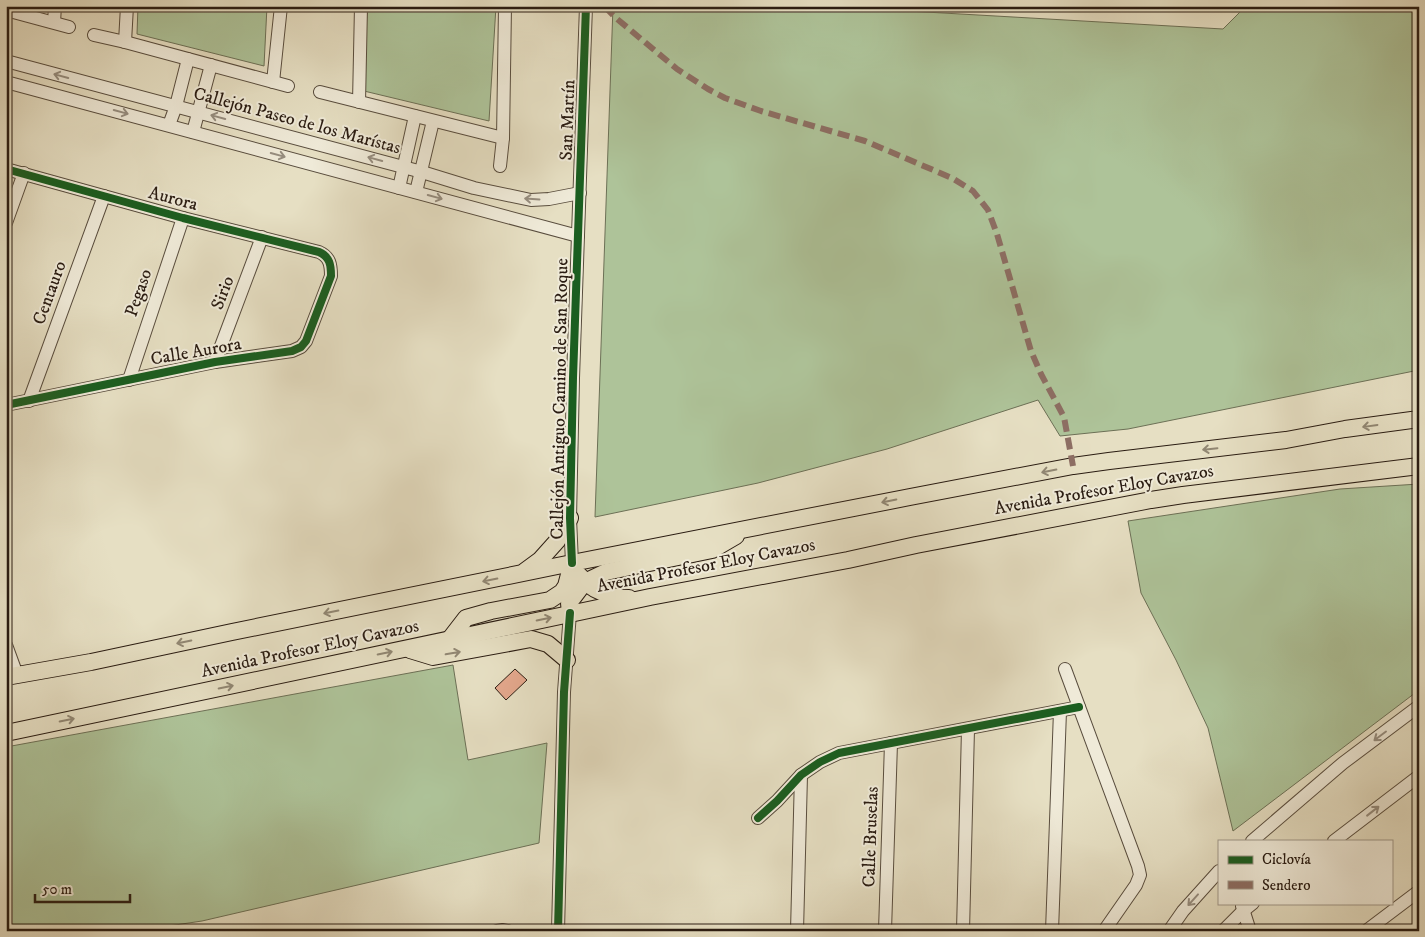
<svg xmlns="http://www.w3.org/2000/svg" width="1425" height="937" font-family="'IM FELL DW Pica',serif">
	<rect width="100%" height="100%" fill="#e6dfc3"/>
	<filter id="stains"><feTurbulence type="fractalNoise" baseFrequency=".004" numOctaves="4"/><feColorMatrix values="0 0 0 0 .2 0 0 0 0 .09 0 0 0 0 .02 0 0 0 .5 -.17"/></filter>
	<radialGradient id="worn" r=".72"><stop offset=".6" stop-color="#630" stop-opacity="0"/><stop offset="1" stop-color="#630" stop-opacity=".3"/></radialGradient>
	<g fill="#aec399" stroke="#6c7056">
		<polygon points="138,6 267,6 264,66 137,34"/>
		<polygon points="367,6 496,6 489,121 364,91"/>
		<polygon points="613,6 820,6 1223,29 1246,6 1419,6 1419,370 1128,429 1060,436 1038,400 887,449 758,483 595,517"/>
		<polygon points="1419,484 1419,690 1233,831 1208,728 1176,660 1141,593 1128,521 1340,489"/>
		<polygon points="453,665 468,760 547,743 539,843 202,921 135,931 6,931 6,747"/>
	</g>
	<polygon fill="#e4a88d" stroke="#2a1c12" points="515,669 527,680 506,700 495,688"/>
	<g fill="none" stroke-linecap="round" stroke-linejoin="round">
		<defs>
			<g id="minor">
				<polyline points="6,10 69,27"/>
				<polyline points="54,22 55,6"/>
				<polyline points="94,35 125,42 288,86"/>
				<polyline points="125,42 127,6"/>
				<polyline points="6,61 422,172 474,188 531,200 549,199 580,193"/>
				<polyline points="6,82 578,236"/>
				<polyline points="273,82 281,6"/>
				<polyline points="320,92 503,138"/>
				<polyline points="359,102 361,6"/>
				<polyline points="169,125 176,106 188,59"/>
				<polyline points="193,132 211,65"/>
				<polyline points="500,166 503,138 505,6"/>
				<path d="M6,169L183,218L319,252C330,257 331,265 331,276L306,341L301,347L292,351L215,362L6,405"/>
				<polyline points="399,188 415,116"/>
				<polyline points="416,192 433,121"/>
				<polyline points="6,223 24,173"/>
				<polyline points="215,362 262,237"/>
				<polyline points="129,380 183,218"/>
				<polyline points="29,401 104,196"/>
				<polyline points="572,563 570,518 573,378 586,6"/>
				<polyline points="6,645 17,675"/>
				<polyline points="1065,669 1138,866 1140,875 1136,885 1104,931"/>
				<polyline points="758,818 777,801 801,775 820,762 839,753 1079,707"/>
				<polyline points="1252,841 1343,763 1419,706"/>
				<polyline points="1334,841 1419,776"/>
				<polyline points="1242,906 1250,931"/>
				<polyline points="497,931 503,930 508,931"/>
				<polyline points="558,931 564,692 570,613"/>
				<polyline points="797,931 801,775"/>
				<polyline points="885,931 891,743"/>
				<polyline points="963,931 968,729"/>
				<polyline points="1052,931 1060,711"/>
				<polyline points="1169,931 1183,911 1219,871"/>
				<polyline points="1223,931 1243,911 1253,903"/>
				<polyline points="1366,931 1419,891"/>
			</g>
			<g id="major">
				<polyline points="525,571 540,560 557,541 570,518"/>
				<path d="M580,576C590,590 611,598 629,598"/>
				<polyline points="570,613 569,603 585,582 606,572 712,550 736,536"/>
				<polyline points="449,640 466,618 491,611 550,600 562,592 566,586 572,563"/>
				<polyline points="410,650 433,657 531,639 548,644 567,660"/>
				<polyline points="6,677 91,662 232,632 572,563 910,497 1073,466 1109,461 1286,440 1345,429 1419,419"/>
				<polyline points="6,733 650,597 848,560 916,545 1151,500 1183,495 1419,466"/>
			</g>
		</defs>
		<use href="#minor" stroke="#594d3e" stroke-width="14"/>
		<use href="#major" stroke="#2a1c12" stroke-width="18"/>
		<use href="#minor" stroke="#efead8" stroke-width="12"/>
		<use href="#major" stroke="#e6dfc3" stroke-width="16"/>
		<polyline stroke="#8d6e63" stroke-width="6" stroke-dasharray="12 6" stroke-linecap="butt" points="606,6 606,8 616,18 677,69 708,89 725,98 761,111 865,141 952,178 973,191 988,210 997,234 1031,351 1041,374 1064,417 1073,466"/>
		<defs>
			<g id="cycleway">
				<path d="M6,169L183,218L319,252C330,257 331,265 331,276L306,341L301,347L292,351L215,362L6,405"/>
				<polyline points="572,563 570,518 573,378 586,6"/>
				<polyline points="758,818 777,801 801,775 820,762 839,753 1079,707"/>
				<polyline points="558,931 564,692 570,613"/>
			</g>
		</defs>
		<use href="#cycleway" stroke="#efead8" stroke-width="11"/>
		<use href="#cycleway" stroke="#1b5e20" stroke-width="8"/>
	</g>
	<defs><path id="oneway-shaft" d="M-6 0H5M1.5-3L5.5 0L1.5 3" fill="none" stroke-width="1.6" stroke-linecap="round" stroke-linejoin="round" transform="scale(1.25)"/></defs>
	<g stroke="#968d7f">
		<use href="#oneway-shaft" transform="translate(61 76) rotate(-165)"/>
		<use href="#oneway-shaft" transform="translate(121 112) rotate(15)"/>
		<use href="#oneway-shaft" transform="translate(218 117) rotate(-165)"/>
		<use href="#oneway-shaft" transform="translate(278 155) rotate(15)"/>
		<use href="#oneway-shaft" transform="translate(375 159) rotate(-165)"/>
		<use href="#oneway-shaft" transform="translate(435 197) rotate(15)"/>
		<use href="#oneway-shaft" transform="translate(532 199) rotate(-176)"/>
		<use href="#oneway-shaft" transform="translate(1380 736) rotate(143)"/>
		<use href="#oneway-shaft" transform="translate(1373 811) rotate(-38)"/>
		<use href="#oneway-shaft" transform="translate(1193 900) rotate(132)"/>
	</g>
	<g stroke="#918773">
		<use href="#oneway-shaft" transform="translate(1370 426) rotate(172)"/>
		<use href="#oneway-shaft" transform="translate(1210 449) rotate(174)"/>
		<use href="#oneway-shaft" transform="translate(1049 471) rotate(169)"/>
		<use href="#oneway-shaft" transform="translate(889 501) rotate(168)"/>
		<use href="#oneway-shaft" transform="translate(490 580) rotate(169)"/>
		<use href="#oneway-shaft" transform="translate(331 612) rotate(169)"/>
		<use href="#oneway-shaft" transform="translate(544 619) rotate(-12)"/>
		<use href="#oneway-shaft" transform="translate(184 642) rotate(168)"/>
		<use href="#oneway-shaft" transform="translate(385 653) rotate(-12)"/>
		<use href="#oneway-shaft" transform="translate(453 653) rotate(-10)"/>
		<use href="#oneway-shaft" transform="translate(226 687) rotate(-12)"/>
		<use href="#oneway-shaft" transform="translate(67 720) rotate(-12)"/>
	</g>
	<g text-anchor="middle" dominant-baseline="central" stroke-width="4" stroke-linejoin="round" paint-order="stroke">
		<g font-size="18" fill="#2a1c12" stroke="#efead8">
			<text transform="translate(568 120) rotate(-88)">San Martín</text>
			<text transform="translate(297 121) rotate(15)">Callejón Paseo de los Marístas</text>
			<text transform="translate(173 199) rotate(15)">Aurora</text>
			<text transform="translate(50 293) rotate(-70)">Centauro</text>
			<text transform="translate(139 293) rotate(-71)">Pegaso</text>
			<text transform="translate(223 293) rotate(-69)">Sirio</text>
			<text transform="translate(196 352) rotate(-10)">Calle Aurora</text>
			<text transform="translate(560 399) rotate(-89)">Callejón Antiguo Camino de San Roque</text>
			<text transform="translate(1104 490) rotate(-10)">Avenida Profesor Eloy Cavazos</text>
			<text transform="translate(706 566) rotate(-11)">Avenida Profesor Eloy Cavazos</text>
			<text transform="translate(310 649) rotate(-12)">Avenida Profesor Eloy Cavazos</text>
			<text transform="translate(871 837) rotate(-88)">Calle Bruselas</text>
		</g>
	</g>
	<rect width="1425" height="937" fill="none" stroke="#e6dfc3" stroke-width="25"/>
	<rect x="8" y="8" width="1410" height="922" fill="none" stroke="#2a1c12" stroke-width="2.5"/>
	<rect x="12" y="12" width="1400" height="912" fill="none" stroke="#2a1c12"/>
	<rect x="1218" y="840" width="175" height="65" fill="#efead8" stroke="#a09889"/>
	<rect x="1228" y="856" width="25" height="8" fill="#1b5e20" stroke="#a09889"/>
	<text x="1262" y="864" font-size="15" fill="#2a1c12">Ciclovía</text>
	<rect x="1228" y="881" width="25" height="8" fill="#8d6e63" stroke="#a09889"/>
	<text x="1262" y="890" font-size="15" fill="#2a1c12">Sendero</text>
	<path d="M35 894v8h95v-8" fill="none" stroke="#2a1c12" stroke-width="2.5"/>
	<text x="42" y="894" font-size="15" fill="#2a1c12" stroke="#efead8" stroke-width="4" paint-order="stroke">50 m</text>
	<rect width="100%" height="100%" filter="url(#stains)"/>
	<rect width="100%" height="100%" fill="url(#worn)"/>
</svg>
